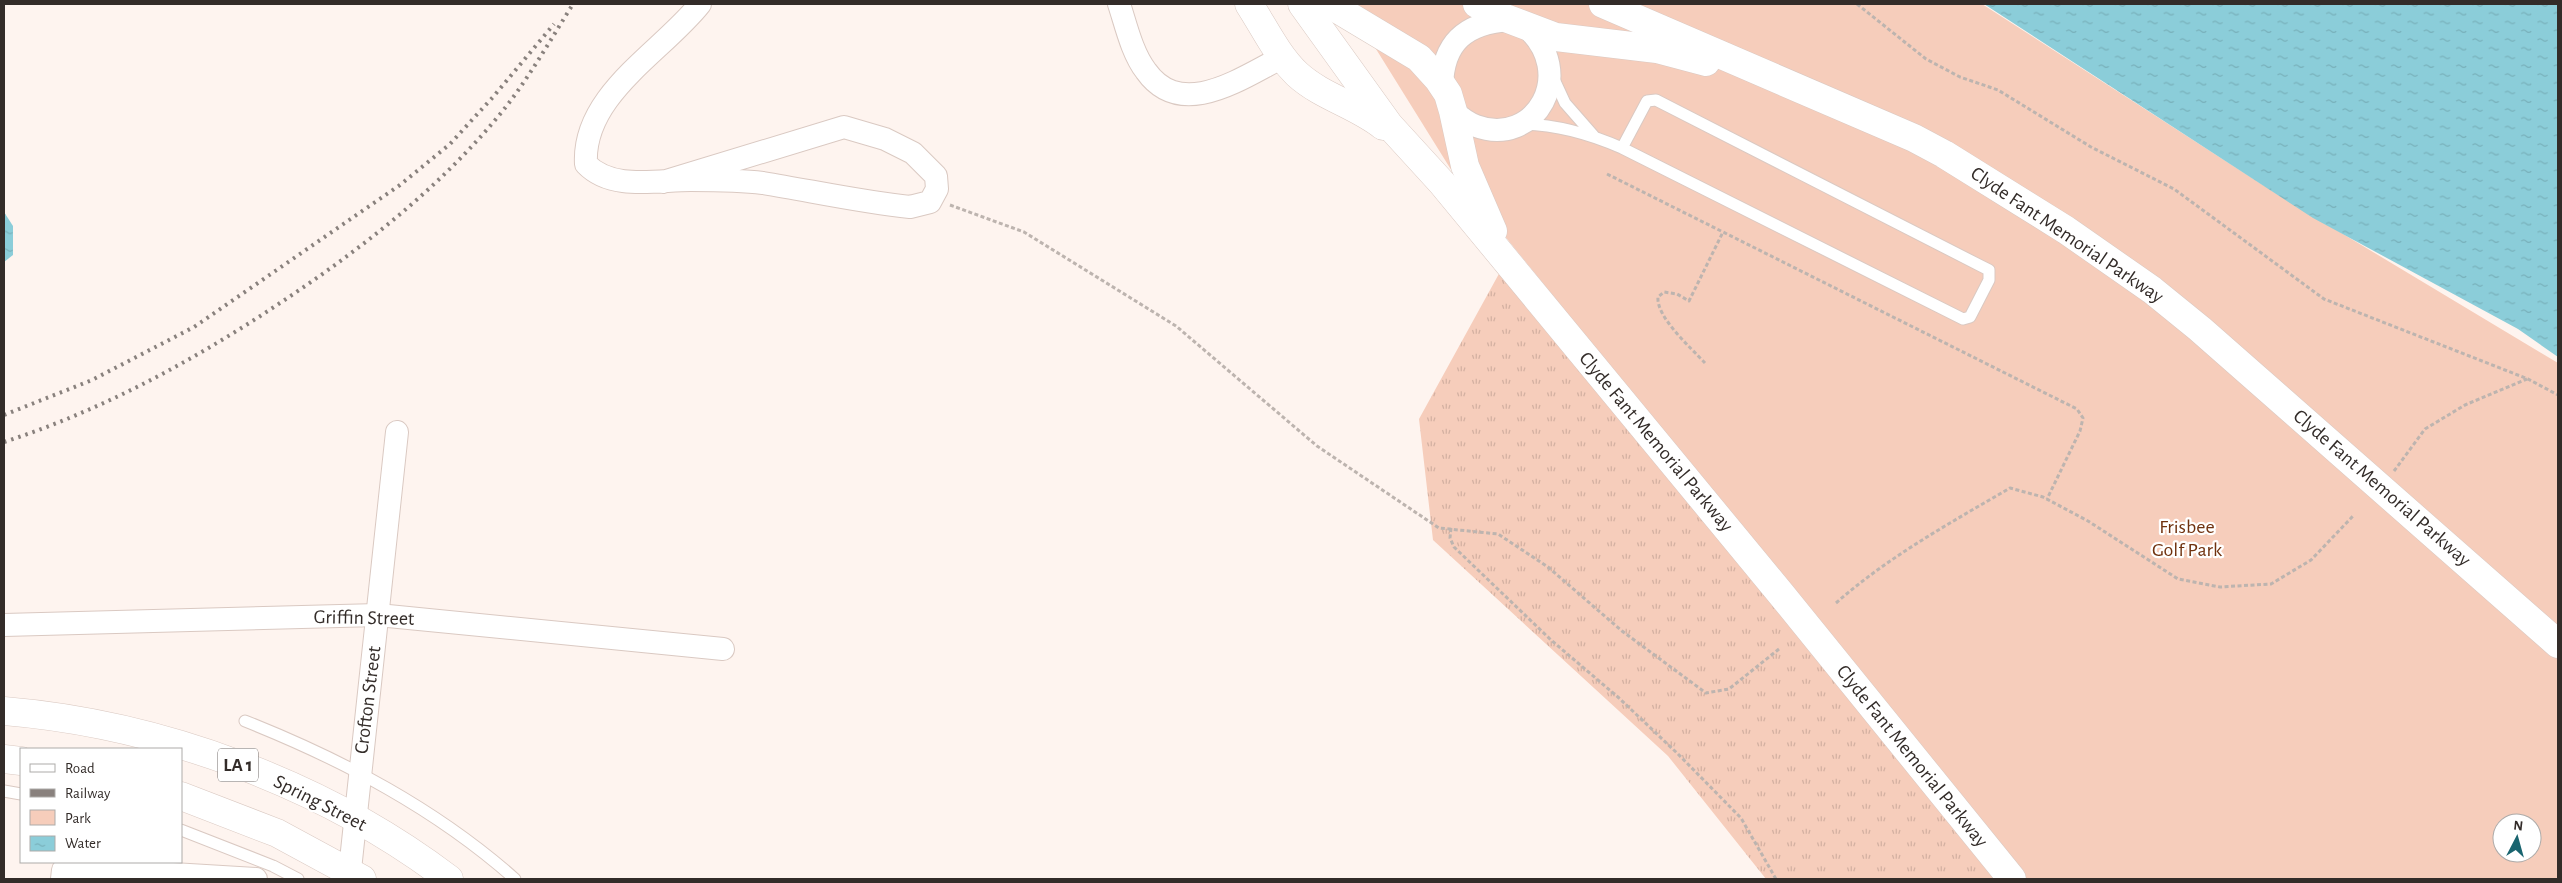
<svg xmlns="http://www.w3.org/2000/svg" width="2562" height="883" font-family="'Alegreya Sans',sans-serif">
	<defs>
		<pattern id="grass-tufts" width="24" height="20" patternUnits="userSpaceOnUse" patternTransform="scale(1.25)"><rect width="24" height="20" fill="#f6cdbb"/><path d="M3 7l-1-3M5 7V3M7 7l1-3M15 17l-1-3M17 17v-4M19 17l1-3" fill="none" stroke="#d3b0a1"/></pattern>
		<pattern id="water-ripples" width="26" height="14" patternUnits="userSpaceOnUse" patternTransform="scale(1.25)"><rect width="26" height="14" fill="#8bcdd9"/><path d="M2 4q2-2 4 0t4 0M15 11q2-2 4 0t4 0" fill="none" stroke="#78b0ba"/></pattern>
	</defs>
	<rect width="100%" height="100%" fill="#fef4ef"/>
	<polygon fill="url(#grass-tufts)" points="1506,261 1997,879 1766,879 1668,756 1433,540 1419,419"/>
	<path fill="#f6cdbb" fill-rule="evenodd" d="M1348,4H1982L2283,198L2558,363V879H2023L1450,168ZM2502,823H2532V853H2502Z"/>
	<g fill="url(#water-ripples)">
		<polygon points="1984,4 2558,4 2558,357 2518,329 2313,218"/>
		<polygon points="4,212 13,226 13,255 4,262"/>
	</g>
	<g fill="none" stroke-linecap="round" stroke-linejoin="round">
		<defs>
			<g id="lane">
				<polyline points="1553,77 1565,103 1593,135"/>
				<path d="M1524,124C1559,125 1590,134 1622,148L1963,319L1970,317L1989,280V270L1981,266L1656,100L1647,101L1622,148"/>
				<path d="M245,721C343,760 436,809 515,879"/>
				<polyline points="4,791 21,794"/>
				<polyline points="181,830 273,866 298,879"/>
			</g>
			<g id="street">
				<path d="M1119,4C1126,25 1132,53 1146,71C1182,122 1244,76 1283,57"/>
				<path d="M1442,86C1443,42 1466,23 1509,20"/>
				<path d="M1453,111C1460,117 1468,123 1476,126C1535,148 1579,73 1525,26"/>
				<path d="M663,182L844,127L885,139L913,153L936,176L937,189L930,202L910,207C861,202 812,191 763,183C740,180 714,180 691,180C657,180 612,191 586,164C582,95 662,52 700,4"/>
				<polyline points="4,625 378,615 723,649"/>
				<polyline points="62,879 63,870 123,871 256,879"/>
				<polyline points="349,879 397,432"/>
			</g>
			<g id="secondary">
				<path d="M1249,4C1264,27 1277,55 1297,74C1322,97 1357,105 1383,126"/>
				<polyline points="1302,4 1389,125 1442,183 1781,594 2012,879"/>
				<polyline points="1329,4 1419,58 1438,79 1448,94 1453,111 1465,166 1493,231"/>
				<polyline points="1477,4 1492,13 1556,37 1657,49 1706,62"/>
				<polyline points="1603,4 1914,138 1944,154 2066,230 2152,290 2200,329 2558,644"/>
			</g>
			<g id="primary">
				<path d="M4,711C160,724 324,784 449,879"/>
				<polyline points="4,759 21,761"/>
				<polyline points="181,796 277,833 362,879"/>
			</g>
		</defs>
		<use href="#lane" stroke="#dac9c2" stroke-width="13"/>
		<use href="#street" stroke="#dac9c2" stroke-width="24"/>
		<use href="#secondary" stroke="#dac9c2" stroke-width="29"/>
		<use href="#primary" stroke="#dac9c2" stroke-width="29"/>
		<g stroke="#bdb4af" stroke-width="3" stroke-dasharray="4 2.5" stroke-linecap="butt">
			<polyline points="1857,4 1926,59 1960,77 1998,90 2091,147 2174,189 2324,299 2528,379 2558,395"/>
			<polyline points="1607,174 1723,232"/>
			<polyline points="950,205 1024,232 1176,326 1317,446 1439,528 1498,534 1548,567 1622,631 1706,693 1729,689 1779,649"/>
			<path d="M1705,363C1691,348 1656,317 1658,297L1664,292L1677,294L1689,301L1723,232L2077,409L2083,418L2080,431L2047,499"/>
			<polyline points="2394,471 2425,429 2465,405 2527,379"/>
			<polyline points="1451,528 1450,538 1454,547 1551,640 1619,698 1678,754 1741,818 1776,879"/>
			<path d="M1836,603C1888,557 1950,523 2010,488L2043,497L2088,521L2178,579L2220,587L2271,584L2311,560L2354,515"/>
		</g>
		<use href="#lane" stroke="#fff" stroke-width="11"/>
		<use href="#street" stroke="#fff" stroke-width="22"/>
		<use href="#secondary" stroke="#fff" stroke-width="28"/>
		<use href="#primary" stroke="#fff" stroke-width="28"/>
		<g stroke="#89817d" stroke-width="4" stroke-dasharray="2.5 5" stroke-linecap="butt">
			<polyline points="4,415 92,380 194,327 400,185 450,144 493,97 554,24"/>
			<path d="M4,442C106,409 200,357 289,297C368,244 445,183 505,108C530,76 551,39 573,4"/>
		</g>
	</g>
	<g text-anchor="middle" dominant-baseline="central" stroke-width="4.5" stroke-linejoin="round" paint-order="stroke">
		<rect fill="#fff" stroke="#706b69" stroke-width="1" x="218" y="748.5" width="40" height="33" rx="4"/>
		<g font-size="19" font-weight="bold" fill="#332c29">
			<text x="238" y="765">LA 1</text>
		</g>
		<g font-size="20" fill="#332c29" stroke="#fff">
			<text transform="translate(2067 235) rotate(34)">Clyde Fant Memorial Parkway</text>
			<text transform="translate(1656 442) rotate(50)">Clyde Fant Memorial Parkway</text>
			<text transform="translate(2382 488) rotate(41)">Clyde Fant Memorial Parkway</text>
			<text transform="translate(364 618) rotate(1)">Griffin Street</text>
			<text transform="translate(368 700) rotate(-83)">Crofton Street</text>
			<text transform="translate(1912 756) rotate(51)">Clyde Fant Memorial Parkway</text>
			<text transform="translate(320 803) rotate(27)">Spring Street</text>
		</g>
		<g font-size="20" fill="#70320f" stroke="#fff">
			<text x="2187" y="527">Frisbee<tspan x="2187" dy="23">Golf Park</tspan></text>
		</g>
	</g>
	<rect width="2562" height="883" fill="none" stroke="#332c29" stroke-width="10"/>
	<rect x="20" y="748" width="162" height="115" fill="#ffffff" stroke="#adaba9"/>
	<rect x="30" y="764" width="25" height="8" fill="#ffffff" stroke="#adaba9"/>
	<text x="65" y="773" font-size="15" fill="#332c29">Road</text>
	<rect x="30" y="789" width="25" height="8" fill="#89817d" stroke="#adaba9"/>
	<text x="65" y="798" font-size="15" fill="#332c29">Railway</text>
	<rect x="30" y="810" width="25" height="15" fill="#f6cdbb" stroke="#adaba9"/>
	<text x="65" y="823" font-size="15" fill="#332c29">Park</text>
	<rect x="30" y="836" width="25" height="15" fill="url(#water-ripples)" stroke="#adaba9"/>
	<text x="65" y="848" font-size="15" fill="#332c29">Water</text>
	<g transform="translate(2517 838) rotate(6)"><circle r="24" fill="#ffffff" stroke="#adaba9"/>
	<path d="M0-4L9 19L0 12L-9 19Z" fill="#19646f"/>
	<text y="-8" font-size="14" font-weight="bold" text-anchor="middle" fill="#332c29">N</text>
	</g>
</svg>
